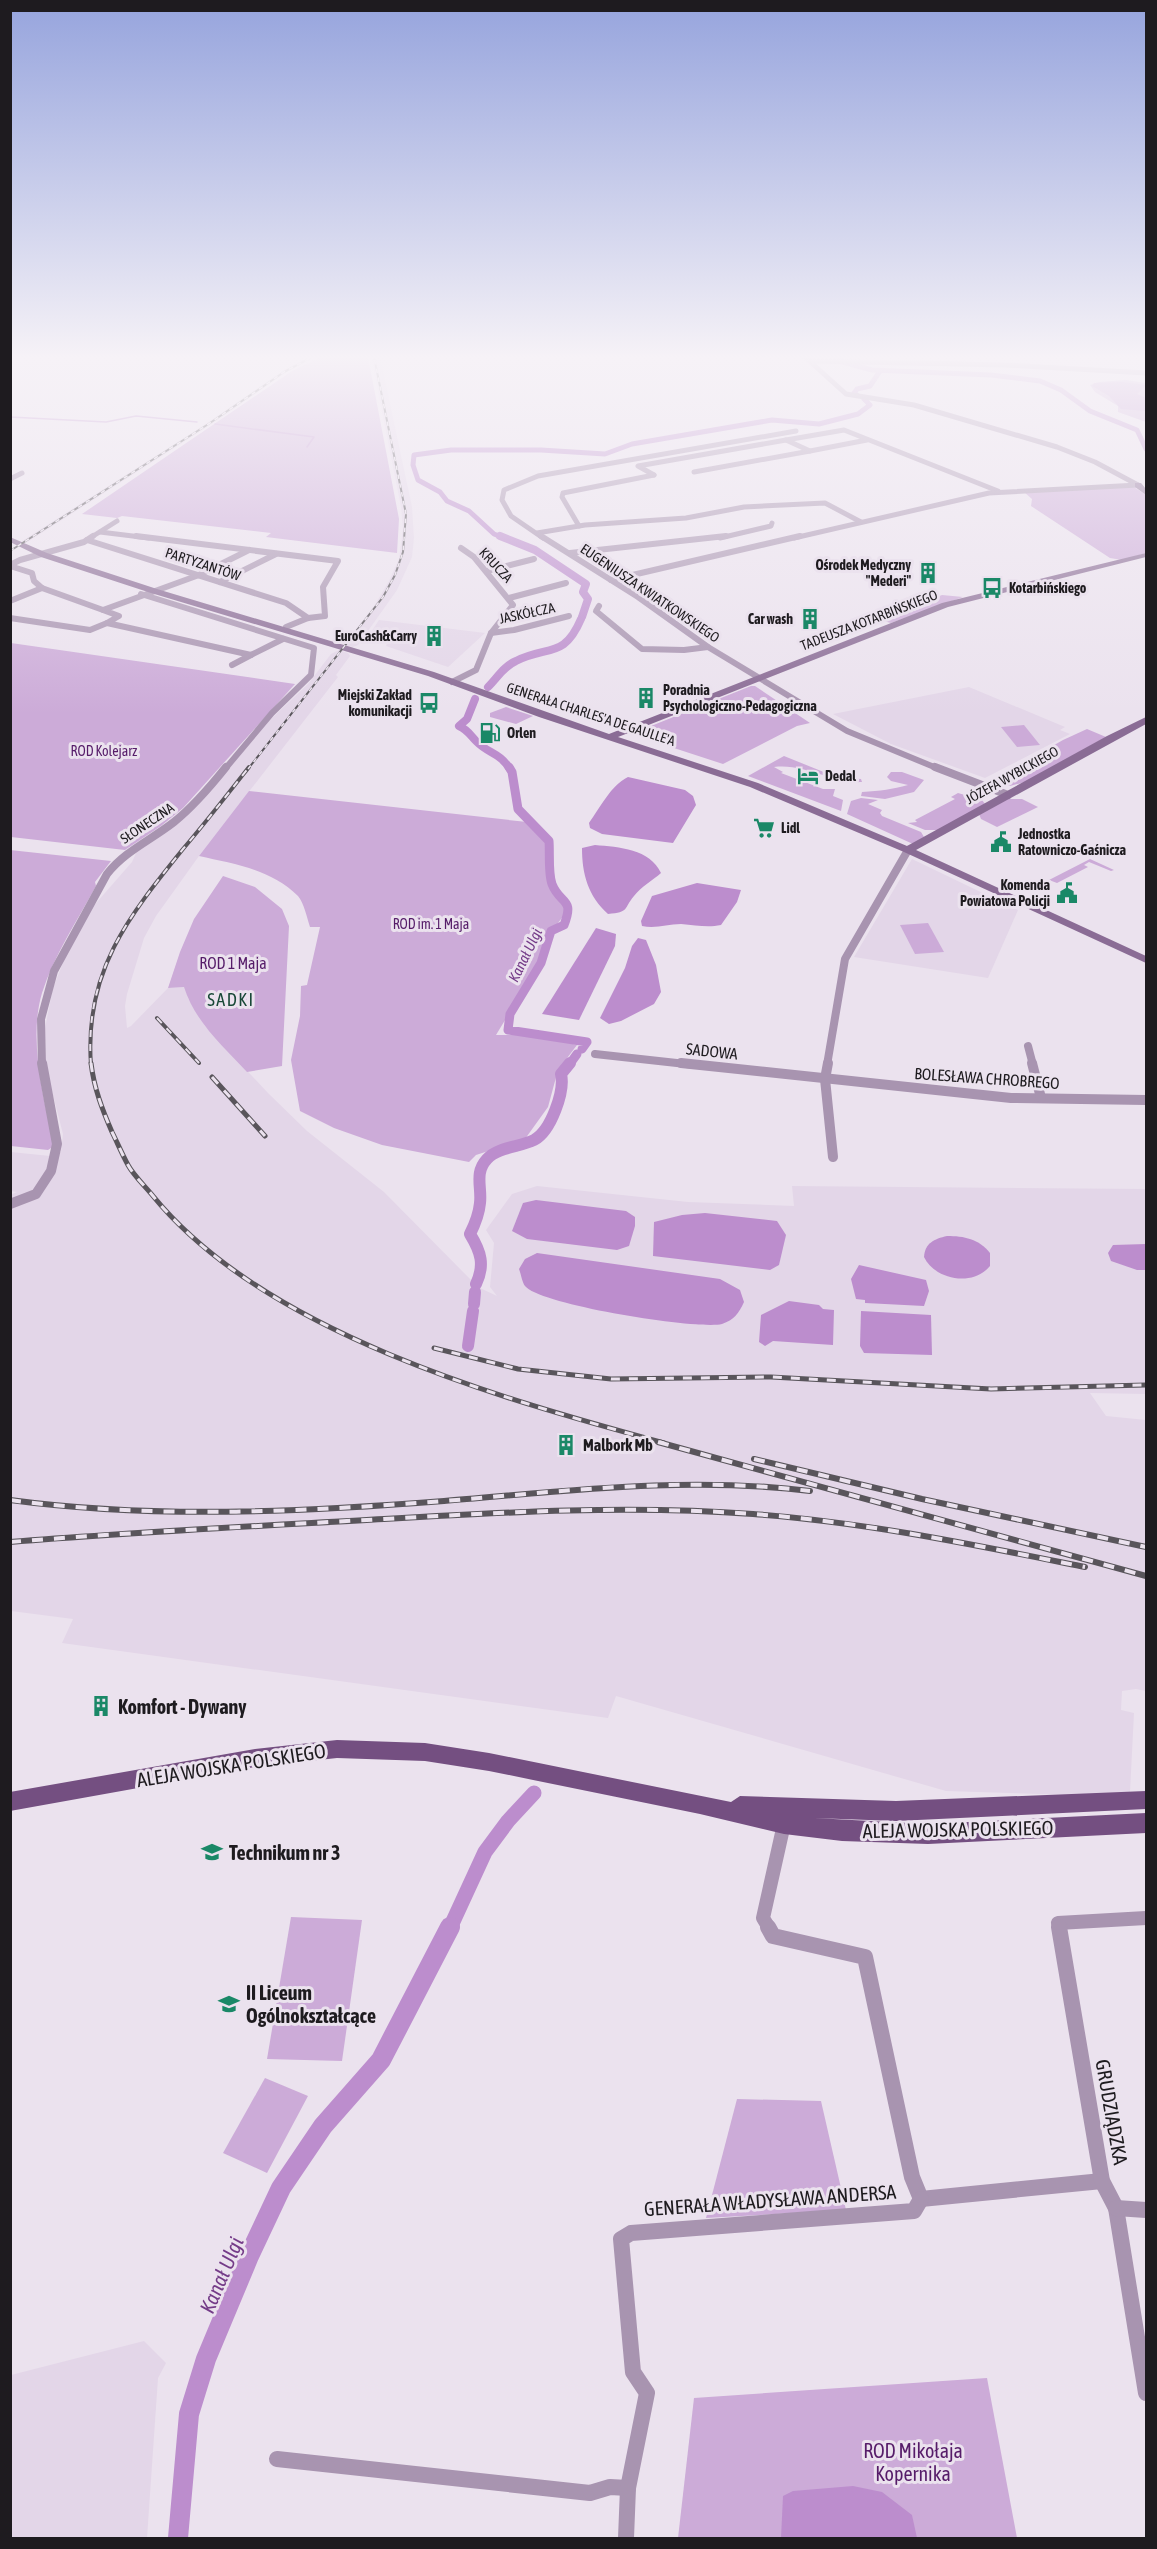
<svg xmlns="http://www.w3.org/2000/svg" width="1157" height="2549" font-family="'Asap Condensed',sans-serif">
	<rect width="100%" height="100%" fill="#ebe2ee"/>
	<g fill="#e3d6e8">
		<polygon points="308,357 315,357 288,371 220,419 26,543 22,541 201,427 282,371"/>
		<polygon points="371,357 380,357 412,507 414,538 412,557 397,590 358,645 353,647 343,645 373,608 389,581 399,559 403,529 401,507"/>
		<polygon points="379,620 485,633 448,667 386,646 390,637 368,637"/>
		<polygon points="339,650 348,653 350,656 336,675 338,677 199,856 156,916 144,938 127,994 125,1006 127,1028 131,1026 168,988 185,987 188,998 205,1026 268,1093 307,1131 384,1192 472,1281 480,1288 497,1296 490,1287 494,1243 486,1230 512,1194 537,1186 688,1202 794,1206 792,1186 1146,1189 1146,1394 1090,1393 1106,1416 1146,1420 1146,1691 1136,1689 1122,1691 1121,1710 1134,1713 1130,1792 1068,1795 946,1791 616,1696 608,1718 62,1643 73,1619 11,1611 10,1195 17,1192 11,1191 11,1152 50,1156 61,1152 63,1134 46,1068 45,1028 53,988 66,955 90,910 132,862 137,851 178,822 270,720 308,684 331,654"/>
		<polygon points="969,687 1065,727 1060,730 1070,734 985,778 891,744 833,714"/>
		<polygon points="912,859 1018,910 988,978 854,957"/>
		<polygon points="144,2341 166,2363 158,2378 147,2538 11,2538 11,2375"/>
	</g>
	<g fill="#ccabd8">
		<polygon points="321,357 368,357 399,519 397,553 266,537 271,533 122,516 117,518 82,514 292,371"/>
		<polygon points="1126,380 1146,383 1146,422 1118,412 1118,406 1095,392 1090,385 1099,382"/>
		<polygon points="1134,487 1146,495 1146,553 1122,560 1110,558 1031,506 1032,499 1024,492"/>
		<polygon points="942,595 963,597 891,623 879,620"/>
		<polygon points="11,643 295,684 183,808 161,826 125,850 11,837"/>
		<polygon points="751,686 755,686 810,723 797,726 723,764 631,734"/>
		<polygon points="506,707 533,716 516,724 490,717 490,713"/>
		<polygon points="1024,725 1040,745 1017,747 1001,727"/>
		<polygon points="1087,729 1106,737 1025,782 1010,786 991,781 1063,740"/>
		<path d="M784,756L836,777L861,779L862,782C832,784 806,763 774,767L783,772L781,773L823,789H835L833,796L843,800L841,811L748,776Z"/>
		<path d="M891,772H902L924,780L914,792L885,799L861,796L862,792C881,791 892,789 908,785L891,781L887,777Z"/>
		<path d="M249,791L527,822L548,843L550,885L567,903L568,910L548,936L539,964L496,1035H534L577,1045L558,1070L548,1107L525,1139L476,1155L469,1162L382,1145L334,1128L300,1111L291,1060L300,1016L301,986L307,985L320,927H310C307,918 304,903 298,896C271,869 234,864 199,856Z"/>
		<polygon points="958,793 982,800 985,804 938,830 925,830 908,823 917,822 915,820 955,799 951,797"/>
		<polygon points="861,798 878,800 868,804 882,810 880,813 882,816 921,832 924,837 913,844 847,814 851,801"/>
		<polygon points="1007,799 1022,799 1038,807 997,827 981,819 979,814"/>
		<path d="M10,850L111,861L95,882L96,886C77,921 54,955 42,993C28,1040 44,1099 54,1146L48,1150L11,1146Z"/>
		<polygon points="1090,859 1114,870 1111,871 1089,862 1084,865 1088,867 1057,883 1049,880"/>
		<path d="M223,876L255,887L282,909L289,926L282,1066L247,1072C223,1046 195,1022 184,987L168,988L180,952L194,919Z"/>
		<polygon points="928,923 944,952 915,954 900,925"/>
		<polygon points="291,1917 362,1920 342,2061 267,2059"/>
		<polygon points="265,2078 308,2096 267,2173 223,2153"/>
		<polygon points="737,2099 821,2101 846,2210 706,2218"/>
		<polygon points="987,2378 1017,2538 678,2538 694,2398"/>
	</g>
	<g fill="#bc8dcd">
		<polygon points="1123,382 1146,385 1137,394 1146,398 1146,411 1121,409 1109,396 1092,386 1094,383"/>
		<path d="M628,777L685,790L693,796L696,805L673,843L602,834L590,828L589,823C600,808 611,785 628,777Z"/>
		<path d="M595,845C619,847 650,849 661,873C653,880 641,887 634,896C623,909 630,912 608,914C588,896 582,874 582,848Z"/>
		<path d="M697,883L741,890L737,902L721,925C707,928 696,925 681,924C667,924 656,929 642,926L641,921L652,896Z"/>
		<polygon points="596,928 616,934 615,946 579,1020 542,1014"/>
		<polygon points="638,938 646,940 656,965 661,992 654,1004 621,1021 609,1024 600,1018 625,968 632,946"/>
		<polygon points="536,1200 626,1211 635,1217 635,1226 629,1246 617,1250 527,1239 512,1231 523,1203"/>
		<polygon points="705,1213 777,1221 786,1235 779,1265 770,1270 653,1256 654,1222 682,1215"/>
		<path d="M947,1236C964,1236 979,1239 990,1253V1266C973,1287 935,1280 924,1257C925,1243 934,1239 947,1236Z"/>
		<polygon points="1146,1244 1146,1270 1137,1270 1111,1261 1108,1253 1113,1245"/>
		<path d="M537,1253L720,1279L740,1290L744,1302C739,1313 734,1320 722,1324C698,1330 540,1305 525,1286C522,1282 521,1274 519,1269L525,1259Z"/>
		<polygon points="859,1265 926,1280 929,1291 924,1306 865,1303 865,1300 856,1299 851,1279"/>
		<polygon points="789,1301 819,1305 823,1309 834,1310 833,1345 773,1341 765,1346 759,1342 761,1315"/>
		<polygon points="861,1311 931,1315 932,1355 864,1353 860,1346"/>
		<polygon points="853,2486 882,2492 912,2515 917,2538 781,2538 783,2496 793,2491"/>
	</g>
	<g fill="none" stroke-linecap="round" stroke-linejoin="round">
		<g stroke="#bc8dcd" stroke-width="1.5">
			<polyline points="10,417 106,422 136,416 197,422"/>
			<polyline points="215,424 314,437 307,447"/>
		</g>
		<g stroke="#bc8dcd" stroke-width="5">
			<polyline points="839,357 839,361 872,370 991,375 1040,381 1061,390 1090,411 1137,430 1146,449"/>
			<polyline points="857,395 854,393 857,389 870,386 880,371"/>
			<polyline points="504,538 494,534 469,511 447,501 440,492 418,480 413,465 414,455 451,450 541,450 605,454 632,444 772,420 819,424 858,414 870,405 864,399"/>
		</g>
		<g stroke="#bc8dcd" stroke-width="8">
			<polyline points="500,536 535,550 586,584 583,592 588,599 582,617"/>
			<path d="M488,687C497,678 504,666 516,661C548,645 564,659 581,619"/>
			<path d="M475,699L467,719L459,726C468,730 470,735 477,742C489,754 499,752 510,769"/>
		</g>
		<g stroke="#bc8dcd" stroke-width="9">
			<path d="M509,767L512,772L518,809L549,841C550,853 548,873 552,884C560,905 575,897 564,925L551,931L541,963L510,1014L508,1030L587,1042L582,1049"/>
			<polyline points="569,1065 577,1054"/>
		</g>
		<g stroke="#bc8dcd" stroke-width="12">
			<path d="M476,1284C485,1265 481,1252 470,1234C475,1224 479,1214 480,1203C482,1187 474,1173 487,1159C498,1147 520,1147 534,1140C551,1131 565,1091 561,1074L570,1063"/>
			<polyline points="474,1304 475,1292"/>
			<polyline points="468,1346 473,1311"/>
		</g>
		<polyline stroke="#bc8dcd" stroke-width="15" points="450,1928 485,1852 508,1821 534,1793"/>
		<polyline stroke="#bc8dcd" stroke-width="20" points="178,2538 189,2414 206,2359 249,2256 281,2188 323,2126 381,2060 450,1927"/>
		<g stroke="#a894b0" stroke-width="5">
			<polyline points="805,357 846,394 914,405 1057,447 1095,462 1138,485"/>
			<polyline points="812,361 1006,365 1146,373"/>
			<polyline points="786,440 844,430 998,491"/>
			<polyline points="810,451 867,440"/>
			<polyline points="654,475 638,466 786,440 810,451 694,472"/>
			<polyline points="10,479 22,473"/>
			<polyline points="579,526 562,497 563,493 654,475"/>
			<polyline points="100,532 149,538"/>
			<polyline points="537,533 585,525 686,518 744,507 825,503 861,522"/>
			<polyline points="90,538 117,521"/>
			<polyline points="543,538 511,516 502,500 504,490 538,476 796,431"/>
			<polyline points="720,538 771,526 772,523"/>
			<polyline points="794,538 989,493 1138,485"/>
		</g>
		<g stroke="#a894b0" stroke-width="6">
			<polyline points="136,536 338,561 323,587 325,616 308,618 286,627"/>
			<polyline points="541,536 638,597 708,647 847,731 939,769"/>
			<polyline points="87,540 286,603 308,618"/>
			<polyline points="249,550 199,575 103,610 119,616 107,623 251,655 283,639"/>
			<polyline points="570,553 726,536"/>
			<polyline points="10,565 20,560 84,542 93,536"/>
			<polyline points="10,566 32,573 34,581 42,588 103,610"/>
			<polyline points="487,571 534,559"/>
			<polyline points="611,580 800,536"/>
			<polyline points="220,582 276,554"/>
			<polyline points="141,594 314,648 311,675 272,713 225,769"/>
			<polyline points="509,598 566,583"/>
			<polyline points="10,601 42,588"/>
			<polyline points="599,606 596,611 642,649 684,650 708,647"/>
			<polyline points="10,618 90,630 107,623"/>
			<polyline points="491,633 514,630 569,616"/>
			<polyline points="232,665 251,655"/>
			<polyline points="452,682 476,670 491,633 513,605 474,557 461,548"/>
		</g>
		<g stroke="#a894b0" stroke-width="8">
			<polyline points="935,767 1008,795"/>
			<polyline points="1028,1046 1033,1065"/>
			<polyline points="595,1054 695,1065"/>
			<path d="M42,1065L41,1019L54,971L107,874C125,851 151,840 174,822C194,806 210,787 226,767"/>
			<polyline points="827,1065 845,959 908,850"/>
		</g>
		<g stroke="#a894b0" stroke-width="10">
			<polyline points="681,1063 1011,1098 1146,1100"/>
			<polyline points="828,1063 825,1079 833,1157"/>
			<polyline points="1032,1063 1041,1098"/>
			<polyline points="10,1204 36,1194 51,1171 57,1144 42,1063"/>
		</g>
		<g stroke="#a894b0" stroke-width="14">
			<polyline points="769,1928 763,1918 784,1824"/>
			<polyline points="1059,1928 1058,1923 1146,1918"/>
		</g>
		<g stroke="#a894b0" stroke-width="16">
			<polyline points="768,1927 773,1936 865,1957 912,2177 921,2199 1102,2181"/>
			<polyline points="1059,1927 1102,2181 1116,2208 1146,2393"/>
			<polyline points="1116,2208 1146,2210"/>
			<polyline points="277,2459 590,2493 610,2487 628,2488"/>
			<polyline points="626,2538 628,2488 647,2393 633,2372 621,2239 631,2233 914,2211 921,2199"/>
		</g>
		<g fill="#8a6c95" fill-rule="evenodd">
			<polygon points="1135,483 1141,483 1146,489 1146,495 1135,487"/>
			<polygon points="10,537 47,553 157,589 434,672 609,734 942,603 1146,553 1146,557 948,607 618,737 758,783 907,846 1107,736 1146,717 1146,724 916,850 1146,956 1146,963 904,852 750,787 539,717 428,676 151,593 41,557 10,542"/>
		</g>
		<polygon fill="#744f81" fill-rule="evenodd" points="337,1740 425,1743 489,1753 731,1802 740,1796 896,1801 1146,1791 1146,1809 896,1821 814,1818 928,1824 1146,1813 1146,1833 928,1844 842,1841 784,1834 700,1814 489,1771 425,1761 337,1758 255,1767 10,1811 10,1792 255,1749"/>
		<defs>
			<g id="rail-far3">
				<polyline points="10,551 210,423 284,372 312,357"/>
				<polyline points="248,769 383,597 395,575 403,552 406,514 374,357"/>
			</g>
			<g id="rail-far2">
				<polyline points="157,1018 199,1063"/>
				<path d="M91,1065C84,972 128,917 183,849C206,822 227,795 249,767"/>
			</g>
			<g id="rail-far1">
				<path d="M91,1063C94,1088 102,1109 112,1132C117,1142 122,1154 128,1165C134,1176 145,1186 153,1196C265,1333 499,1398 664,1443"/>
				<polyline points="212,1077 265,1136"/>
				<polyline points="434,1348 518,1369 611,1379 771,1377 991,1389 1146,1385"/>
			</g>
			<g id="rail">
				<polyline points="658,1442 1146,1576"/>
				<polyline points="754,1459 922,1499 1146,1547"/>
				<path d="M10,1500C153,1519 301,1512 444,1501C567,1491 687,1476 810,1491"/>
				<path d="M10,1542C135,1532 259,1526 384,1519C507,1512 630,1505 753,1514C865,1522 975,1545 1085,1567"/>
			</g>
		</defs>
		<use href="#rail-far3" stroke="#59555b" stroke-width="2"/>
		<use href="#rail-far2" stroke="#59555b" stroke-width="4"/>
		<use href="#rail-far1" stroke="#59555b" stroke-width="5"/>
		<use href="#rail" stroke="#59555b" stroke-width="6"/>
		<use href="#rail-far3" stroke="#ebe2ee" stroke-width="1.5" stroke-dasharray="4.5" stroke-linecap="butt"/>
		<use href="#rail-far2" stroke="#ebe2ee" stroke-width="2" stroke-dasharray="7" stroke-linecap="butt"/>
		<use href="#rail-far1" stroke="#ebe2ee" stroke-width="3" stroke-dasharray="9" stroke-linecap="butt"/>
		<use href="#rail" stroke="#ebe2ee" stroke-width="4" stroke-dasharray="11" stroke-linecap="butt"/>
	</g>
	<linearGradient id="sky" x2="0" y2="1"><stop stop-color="#96a4dd"/><stop offset="0.5" stop-color="#f6f2f7"/><stop offset="1" stop-color="#f6f2f7" stop-opacity="0"/></linearGradient>
	<rect width="1157" height="714" fill="url(#sky)"/>
	<defs>
		<symbol id="building-bare" viewBox="-9 -9 18 18"><path d="M-4-6H4V6H1V3H-1V6H-4ZM-2.5-4.3h1.7v1.8h-1.7ZM.8-4.3h1.7v1.8H.8ZM-2.5-1h1.7V.8h-1.7ZM.8-1h1.7V.8H.8Z" fill="#1a8867" stroke="#ebe2ee" stroke-width="2.5" paint-order="stroke"/></symbol>
		<symbol id="bus-bare" viewBox="-9 -9 18 18"><path d="M-5-6H5V4H4V6H2V4H-2V6H-4V4H-5ZM-3.5-4V0h7V-4ZM-3.5 1.2v1.5H-2V1.2ZM2 1.2v1.5H3.5V1.2Z" fill="#1a8867" stroke="#ebe2ee" stroke-width="2.5" paint-order="stroke"/></symbol>
		<symbol id="fuel-bare" viewBox="-9 -9 18 18"><path d="M-5.5-6h7V0h2V4h1.3V-2.5L3-4.5l.8-.8L6-3V5H2.5V1h-1V6h-7ZM-4.2-4.7v3.2H.2V-4.7Z" fill="#1a8867" stroke="#ebe2ee" stroke-width="2.5" paint-order="stroke"/></symbol>
		<symbol id="hotel-bare" viewBox="-9 -9 18 18"><path d="M-6-4.5h1.5V1H6V5H4.5V3h-9V5H-6ZM-4 0a1.8 1.8 0 1 1 3.6 0ZM.5 0V-2.5h3Q6-2.5 6 0Z" fill="#1a8867" stroke="#ebe2ee" stroke-width="2.5" paint-order="stroke"/></symbol>
		<symbol id="supermarket-bare" viewBox="-9 -9 18 18"><path d="M-6-5.5h2.5l.6 2H6L4.5 2H-2.5L-4.4-4H-6ZM-1.5 3.2a1.3 1.3 0 1 0 .1 0ZM3 3.2a1.3 1.3 0 1 0 .1 0Z" fill="#1a8867" stroke="#ebe2ee" stroke-width="2.5" paint-order="stroke"/></symbol>
		<symbol id="civic-bare" viewBox="-9 -9 18 18"><path d="M-.6-6.5H3V-4.5H.6V-3L4-1V1h2V6H-6V1h2V-1L-.6-3ZM-1.2 2.5V6h2.4V2.5Z" fill="#1a8867" stroke="#ebe2ee" stroke-width="2.5" paint-order="stroke"/></symbol>
		<symbol id="school-bare" viewBox="-9 -9 18 18"><path d="M0-5L7-2L0 1L-7-2ZM-4 1L0 2.5L4 1V4Q0 6-4 4Z" fill="#1a8867" stroke="#ebe2ee" stroke-width="2.5" paint-order="stroke"/></symbol>
	</defs>
	<g fill-rule="evenodd">
		<use href="#building-bare" x="913" y="558" width="30" height="30"/>
		<use href="#bus-bare" x="977" y="573" width="30" height="30"/>
		<use href="#building-bare" x="795" y="604" width="30" height="30"/>
		<use href="#building-bare" x="419" y="621" width="30" height="30"/>
		<use href="#building-bare" x="631" y="683" width="30" height="30"/>
		<use href="#bus-bare" x="414" y="688" width="30" height="30"/>
		<use href="#fuel-bare" x="475" y="718" width="30" height="30"/>
		<use href="#hotel-bare" x="793" y="761" width="30" height="30"/>
		<use href="#supermarket-bare" x="749" y="813" width="30" height="30"/>
		<use href="#civic-bare" x="986" y="827" width="30" height="30"/>
		<use href="#civic-bare" x="1052" y="878" width="30" height="30"/>
		<use href="#building-bare" x="551" y="1430" width="30" height="30"/>
		<use href="#building-bare" x="86" y="1691" width="30" height="30"/>
		<use href="#school-bare" x="197" y="1837" width="30" height="30"/>
		<use href="#school-bare" x="214" y="1989" width="30" height="30"/>
	</g>
	<g text-anchor="middle" dominant-baseline="central" stroke-width="6" stroke-linejoin="round" paint-order="stroke">
		<g font-size="14" fill="#1e1b1f" stroke="#ebe2ee">
			<text transform="translate(203 564) rotate(18)">PARTYZANTÓW</text>
			<text transform="translate(496 565) rotate(47)">KRUCZA</text>
			<text transform="translate(650 593) rotate(34)">EUGENIUSZA KWIATKOWSKIEGO</text>
			<text transform="translate(527 613) rotate(-12)">JASKÓŁCZA</text>
			<text transform="translate(869 620) rotate(-21)">TADEUSZA KOTARBIŃSKIEGO</text>
			<text transform="translate(591 714) rotate(18)">GENERAŁA CHARLES'A DE GAULLE'A</text>
			<text transform="translate(1012 775) rotate(-29)">JÓZEFA WYBICKIEGO</text>
			<text transform="translate(147 823) rotate(-34)">SŁONECZNA</text>
		</g>
		<g font-size="14" font-weight="bold" fill="#1e1b1f" stroke="#ebe2ee" text-anchor="start">
			<text x="911" y="565" text-anchor="end">Ośrodek Medyczny<tspan x="911" dy="16">"Mederi"</tspan></text>
			<text x="1009" y="588">Kotarbińskiego</text>
			<text x="793" y="619" text-anchor="end">Car wash</text>
			<text x="417" y="636" text-anchor="end">EuroCash&amp;Carry</text>
			<text x="663" y="690">Poradnia<tspan x="663" dy="16">Psychologiczno-Pedagogiczna</tspan></text>
			<text x="412" y="695" text-anchor="end">Miejski Zakład<tspan x="412" dy="16">komunikacji</tspan></text>
			<text x="507" y="733">Orlen</text>
			<text x="825" y="776">Dedal</text>
			<text x="781" y="828">Lidl</text>
			<text x="1018" y="834">Jednostka<tspan x="1018" dy="16">Ratowniczo-Gaśnicza</tspan></text>
			<text x="1050" y="885" text-anchor="end">Komenda<tspan x="1050" dy="16">Powiatowa Policji</tspan></text>
		</g>
		<g font-size="14" fill="#561c69" stroke="#ebe2ee">
			<text x="104" y="751">ROD Kolejarz</text>
			<text x="431" y="924">ROD im. 1 Maja</text>
		</g>
		<g font-size="15" font-style="italic" fill="#743b88" stroke="#ebe2ee">
			<text transform="translate(525 955) rotate(-64)">Kanał Ulgi</text>
		</g>
		<g font-size="16" fill="#561c69" stroke="#ebe2ee">
			<text x="233" y="963">ROD 1 Maja</text>
		</g>
		<g font-size="16" fill="#1e1b1f" stroke="#ebe2ee">
			<text transform="translate(712 1051) rotate(6)">SADOWA</text>
			<text transform="translate(987 1078) rotate(4)">BOLESŁAWA CHROBREGO</text>
		</g>
		<g font-size="16" font-weight="bold" fill="#1e1b1f" stroke="#ebe2ee" text-anchor="start">
			<text x="583" y="1445">Malbork Mb</text>
		</g>
		<g font-size="18" letter-spacing="1.5" fill="#184837" stroke="#ebe2ee">
			<text x="231" y="999">SADKI</text>
		</g>
		<g font-size="20" font-weight="bold" fill="#1e1b1f" stroke="#ebe2ee" text-anchor="start">
			<text x="118" y="1706">Komfort - Dywany</text>
			<text x="229" y="1852">Technikum nr 3</text>
			<text x="246" y="1992">II Liceum<tspan x="246" dy="23">Ogólnokształcące</tspan></text>
		</g>
		<g font-size="20" fill="#1e1b1f" stroke="#ebe2ee">
			<text transform="translate(231 1765) rotate(-9)">ALEJA WOJSKA POLSKIEGO</text>
			<text transform="translate(958 1829) rotate(-1)">ALEJA WOJSKA POLSKIEGO</text>
			<text transform="translate(1112 2112) rotate(80)">GRUDZIĄDZKA</text>
			<text transform="translate(770 2200) rotate(-4)">GENERAŁA WŁADYSŁAWA ANDERSA</text>
		</g>
		<g font-size="20" fill="#561c69" stroke="#ebe2ee">
			<text x="913" y="2450">ROD Mikołaja<tspan x="913" dy="23">Kopernika</tspan></text>
		</g>
		<g font-size="21" font-style="italic" fill="#743b88" stroke="#ebe2ee">
			<text transform="translate(221 2275) rotate(-67)">Kanał Ulgi</text>
		</g>
	</g>
	<rect width="1157" height="2549" fill="none" stroke="#1e1b1f" stroke-width="24"/>
</svg>
